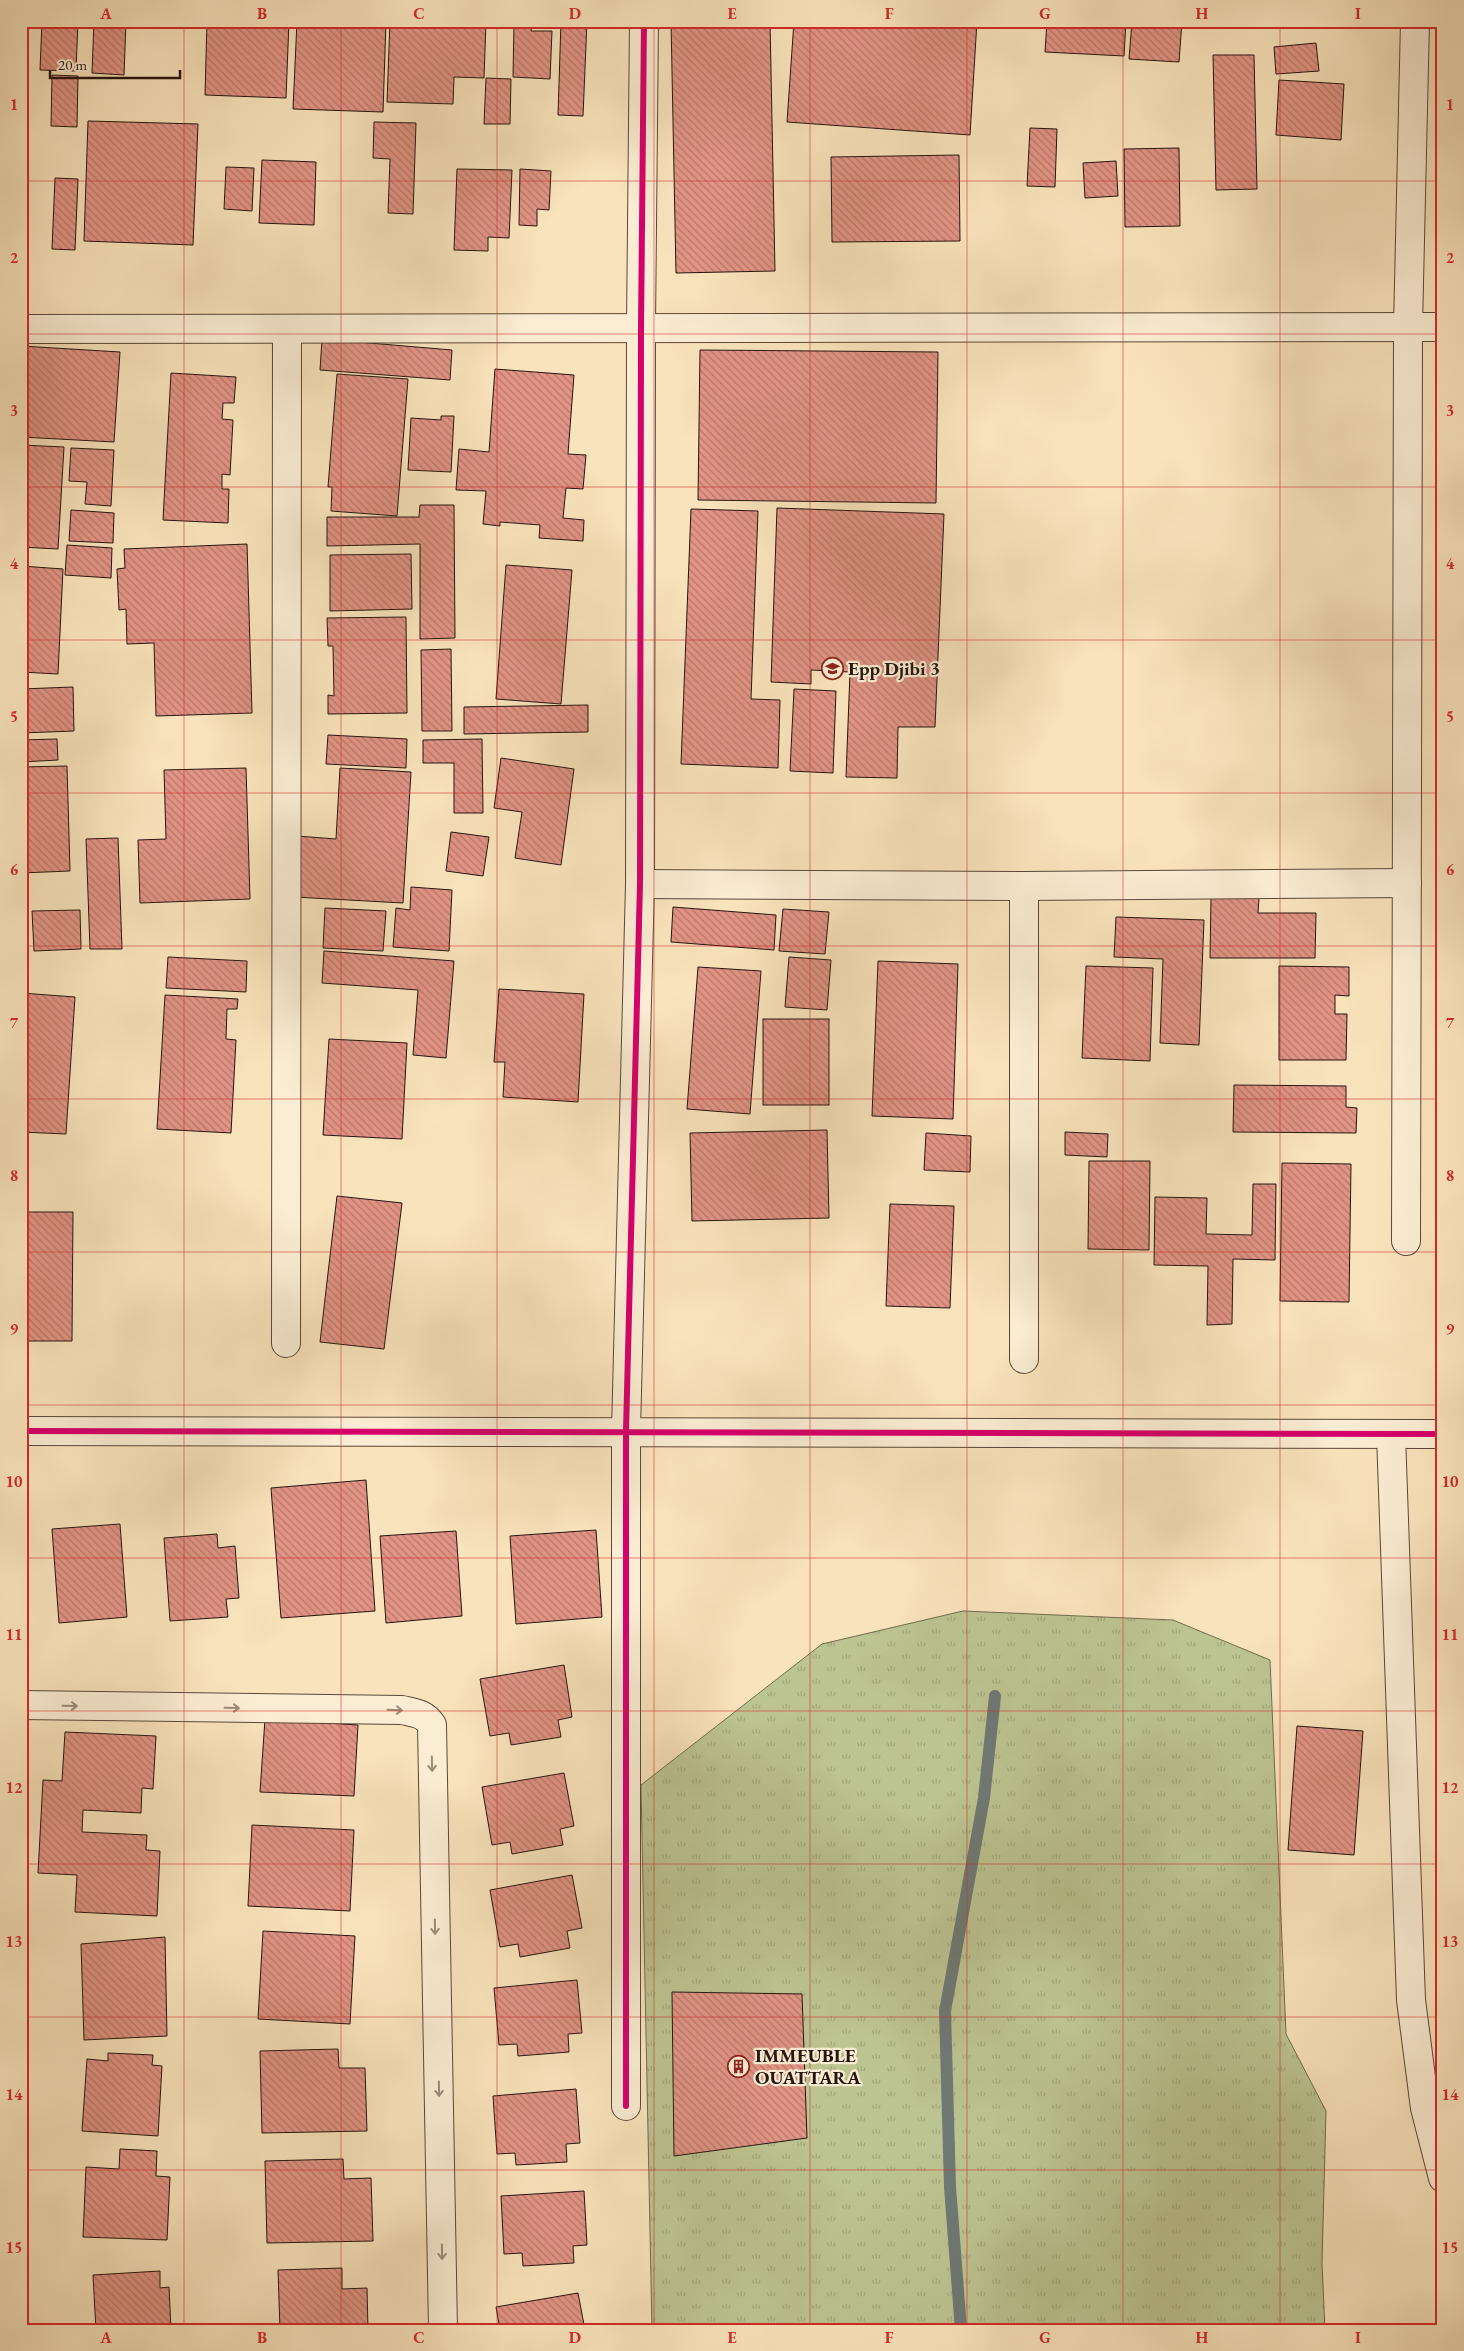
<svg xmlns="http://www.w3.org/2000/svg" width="1464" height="2351" font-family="'EB Garamond',serif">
	<defs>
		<pattern id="grass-tufts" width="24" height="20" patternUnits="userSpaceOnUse" patternTransform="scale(1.25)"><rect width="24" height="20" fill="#bcc491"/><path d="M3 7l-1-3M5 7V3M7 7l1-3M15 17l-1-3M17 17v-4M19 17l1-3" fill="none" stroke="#a1a87c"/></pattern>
		<pattern id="building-back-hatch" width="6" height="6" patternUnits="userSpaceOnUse" patternTransform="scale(1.25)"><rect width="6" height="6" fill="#e29485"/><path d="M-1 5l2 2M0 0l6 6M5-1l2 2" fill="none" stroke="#b7786b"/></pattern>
	</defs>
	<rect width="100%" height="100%" fill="#f9e3bc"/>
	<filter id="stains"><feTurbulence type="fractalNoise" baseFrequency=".004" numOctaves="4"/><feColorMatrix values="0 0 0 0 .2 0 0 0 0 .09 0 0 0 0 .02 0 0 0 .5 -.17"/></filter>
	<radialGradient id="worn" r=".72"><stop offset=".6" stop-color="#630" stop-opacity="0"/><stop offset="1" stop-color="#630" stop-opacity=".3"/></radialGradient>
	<polygon fill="url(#grass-tufts)" stroke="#706c50" points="963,1611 1173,1620 1270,1660 1286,2034 1326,2111 1322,2263 1325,2330 652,2330 641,1785 822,1644"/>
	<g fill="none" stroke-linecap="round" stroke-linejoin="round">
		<polyline stroke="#6f7975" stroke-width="12" points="961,2330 950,2187 945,2011 984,1798 995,1696"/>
	</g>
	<g fill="url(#building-back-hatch)" stroke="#25150e">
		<polygon points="21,21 26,21 24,78 21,78"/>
		<polygon points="42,21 78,21 76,71 40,70"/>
		<polygon points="94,21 126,21 124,75 92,73"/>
		<polygon points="207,21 289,21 286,98 205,95"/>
		<polygon points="297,21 386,21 383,112 293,109"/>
		<polygon points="390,21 486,21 484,78 454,77 453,104 387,102"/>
		<polygon points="561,21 587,21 583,116 558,115"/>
		<polygon points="671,21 770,21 775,271 676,273"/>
		<polygon points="794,21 977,21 970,135 787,122"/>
		<polygon points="1047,21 1126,21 1124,56 1045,52"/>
		<polygon points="1132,21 1182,21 1179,62 1129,59"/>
		<polygon points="514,23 532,23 531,31 552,31 550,79 513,77"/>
		<polygon points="1316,43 1319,71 1276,74 1274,47"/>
		<polygon points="1213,55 1254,55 1257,189 1216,190"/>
		<polygon points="52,75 78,76 77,127 51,126"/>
		<polygon points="486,78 511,79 510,124 484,124"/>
		<polygon points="1279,80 1344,84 1341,140 1276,135"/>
		<polygon points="88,121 198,124 193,245 84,241"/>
		<polygon points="374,122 416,123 413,214 388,213 390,159 373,158"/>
		<polygon points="1030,128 1057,129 1055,187 1027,186"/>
		<polygon points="1179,148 1180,226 1125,227 1124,149"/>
		<polygon points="959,155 960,241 832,242 831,157"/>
		<polygon points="262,160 316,162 314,225 259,223"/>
		<polygon points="1116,161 1118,196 1085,198 1083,163"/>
		<polygon points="226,167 254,168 252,211 224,209"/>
		<polygon points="21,169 27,169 26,214 21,214"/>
		<polygon points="457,169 512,170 509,238 488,237 488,251 454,250"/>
		<polygon points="520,169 551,171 549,210 537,209 537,226 519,225"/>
		<polygon points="55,178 78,179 75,250 52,249"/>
		<polygon points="322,339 452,350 450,380 320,370"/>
		<polygon points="21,346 120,352 114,442 21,437"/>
		<polygon points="700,350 938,352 936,503 698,500"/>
		<polygon points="495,369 574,375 568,454 586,455 583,489 566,488 563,518 584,520 583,541 539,538 540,525 500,522 500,526 483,524 486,491 456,490 459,449 489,452"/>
		<polygon points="171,373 236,377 234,403 223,403 222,419 233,420 230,475 222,474 222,489 229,489 228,523 163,520"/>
		<polygon points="337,374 408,379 397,516 331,511 332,487 328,487"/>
		<polygon points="441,416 454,416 451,472 408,470 411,418 441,420"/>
		<polygon points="21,445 64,447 58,549 21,547"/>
		<polygon points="71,448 114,450 111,506 85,504 87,482 69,481"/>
		<polygon points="420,505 454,505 455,638 420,639 420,544 327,546 327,517 419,517"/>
		<polygon points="777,508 944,514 935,727 898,727 897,778 846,777 850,672 811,670 811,684 771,682"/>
		<polygon points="691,509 758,511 751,699 780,700 778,768 681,764"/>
		<polygon points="71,510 114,513 113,543 69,541"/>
		<polygon points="247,544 252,713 156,716 154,643 127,644 126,609 119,610 117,569 125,568 124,549"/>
		<polygon points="67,545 112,548 111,578 65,575"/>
		<polygon points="411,554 412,609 330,611 330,555"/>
		<polygon points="506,565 572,570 561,704 496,699"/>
		<polygon points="21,566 63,569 58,674 21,672"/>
		<polygon points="406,617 407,713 328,714 328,695 334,696 333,646 328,646 327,618"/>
		<polygon points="451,649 452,731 422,731 421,650"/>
		<polygon points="73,687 74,731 21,733 21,689"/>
		<polygon points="794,689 836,691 833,773 790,771"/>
		<polygon points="588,705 588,732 464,734 464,707"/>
		<polygon points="328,735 407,739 406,768 326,764"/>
		<polygon points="57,739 58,760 21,762 21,740"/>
		<polygon points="482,739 483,813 454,813 454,763 423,763 423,740"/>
		<polygon points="501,758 574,769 561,865 515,858 522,812 494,808"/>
		<polygon points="67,766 70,871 21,873 21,767"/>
		<polygon points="246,768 250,899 140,903 138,840 166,839 164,770"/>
		<polygon points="340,768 411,772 403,903 294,897 297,836 336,839"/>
		<polygon points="451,832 489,837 483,876 446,871"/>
		<polygon points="118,838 122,949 90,949 86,839"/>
		<polygon points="411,887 452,890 449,951 393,947 396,908 410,910"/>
		<polygon points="1211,897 1259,898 1258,913 1316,913 1315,958 1210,958"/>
		<polygon points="673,907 776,915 774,950 671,942"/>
		<polygon points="325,908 386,911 383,951 323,948"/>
		<polygon points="783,909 829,912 825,954 779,951"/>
		<polygon points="80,910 81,949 34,951 32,911"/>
		<polygon points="1116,917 1204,920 1199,1045 1160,1043 1163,959 1114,957"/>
		<polygon points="324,951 454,961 446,1058 413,1055 418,990 322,983"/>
		<polygon points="168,957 247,961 246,992 166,988"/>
		<polygon points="789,957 831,960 827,1010 785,1007"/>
		<polygon points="878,961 958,964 953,1119 872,1116"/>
		<polygon points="1086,966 1153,968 1150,1061 1082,1058"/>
		<polygon points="1279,966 1349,967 1349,996 1335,995 1335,1014 1347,1014 1346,1060 1279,1060"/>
		<polygon points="698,967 761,971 750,1114 687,1109"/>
		<polygon points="499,989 584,994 578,1102 503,1097 505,1062 494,1062"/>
		<polygon points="21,993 75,997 66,1134 21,1132"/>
		<polygon points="165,995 238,999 237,1009 227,1009 226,1039 236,1040 231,1133 157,1129"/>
		<rect x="763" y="1019" width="66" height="86"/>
		<polygon points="329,1039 407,1043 402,1139 323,1135"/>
		<polygon points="1234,1085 1346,1086 1346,1107 1357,1108 1356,1133 1233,1132"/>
		<polygon points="827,1130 829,1218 692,1221 690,1133"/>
		<polygon points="1065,1132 1108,1134 1107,1157 1065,1155"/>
		<polygon points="926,1133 971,1136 970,1172 924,1170"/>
		<polygon points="1089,1161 1150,1161 1149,1250 1088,1249"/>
		<polygon points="1282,1163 1351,1164 1349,1302 1280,1301"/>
		<polygon points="1253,1184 1276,1184 1275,1260 1233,1259 1232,1324 1207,1325 1208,1266 1154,1265 1155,1197 1207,1198 1206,1234 1252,1235"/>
		<polygon points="337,1196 402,1203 384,1349 320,1342"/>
		<polygon points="890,1204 954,1206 950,1308 886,1306"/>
		<polygon points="21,1212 73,1212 72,1341 21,1341"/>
		<polygon points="366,1480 375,1611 281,1618 271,1488"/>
		<polygon points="120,1524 127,1617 59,1623 52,1529"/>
		<polygon points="596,1530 602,1617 516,1624 510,1536"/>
		<polygon points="456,1531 462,1616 386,1623 380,1536"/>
		<polygon points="217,1534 218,1548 235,1546 239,1598 226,1599 228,1617 170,1621 164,1538"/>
		<polygon points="564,1665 572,1717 558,1720 561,1737 511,1745 509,1733 490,1736 480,1679"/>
		<polygon points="265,1719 358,1725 354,1796 260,1792"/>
		<polygon points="1297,1726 1363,1731 1354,1855 1288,1850"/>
		<polygon points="65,1732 156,1736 153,1789 142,1788 141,1813 83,1810 82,1832 147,1835 146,1850 160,1851 157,1916 75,1912 77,1875 38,1873 43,1780 62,1781"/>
		<polygon points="564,1773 574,1826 560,1829 563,1845 512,1854 510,1842 492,1845 482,1787"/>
		<polygon points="1443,1789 1443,1853 1438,1853"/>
		<polygon points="252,1825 354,1830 350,1911 248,1906"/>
		<polygon points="1439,1862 1443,1862 1443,1883"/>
		<polygon points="572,1875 582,1928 567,1931 570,1948 520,1957 518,1944 500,1947 490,1890"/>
		<polygon points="263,1931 355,1936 350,2024 258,2019"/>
		<polygon points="165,1937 167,2036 84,2040 81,1944"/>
		<polygon points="577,1980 582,2033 568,2034 569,2052 518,2056 517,2044 499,2045 494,1988"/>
		<polygon points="672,1992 802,1994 807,2138 674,2156"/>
		<polygon points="338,2049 339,2068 365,2068 367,2131 262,2133 260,2051"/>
		<polygon points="108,2053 153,2055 152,2065 162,2066 158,2136 82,2131 87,2059 108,2061"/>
		<polygon points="576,2089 580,2143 566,2144 567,2162 516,2165 515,2153 497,2154 493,2096"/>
		<polygon points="120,2149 157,2151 156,2176 170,2177 167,2240 83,2237 86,2167 119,2169"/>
		<polygon points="343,2159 344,2179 371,2178 373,2241 267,2243 265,2161"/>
		<polygon points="584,2191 587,2245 573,2246 574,2263 523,2266 522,2253 504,2254 501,2196"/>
		<polygon points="342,2268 342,2289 367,2288 368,2330 280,2330 278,2270"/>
		<polygon points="160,2271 160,2288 169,2287 171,2330 96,2330 93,2275"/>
		<polygon points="578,2293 585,2330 500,2330 496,2307"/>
	</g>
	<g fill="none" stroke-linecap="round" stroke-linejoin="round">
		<defs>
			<g id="minor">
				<polyline points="21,329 1443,327"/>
				<polyline points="640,884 1024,886 1407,883"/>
				<polyline points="1024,886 1024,1359"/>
				<polyline points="1406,1241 1408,327 1415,21"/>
				<polyline points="286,1343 287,329"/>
				<polyline points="21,1431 1443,1434"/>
				<polyline points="1391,1435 1411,2000 1425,2108 1443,2178"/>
				<path d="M21,1705L402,1710C415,1713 424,1713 432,1725L443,2330"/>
				<polyline points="626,2106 626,1431 640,884 641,328 644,21"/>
			</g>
		</defs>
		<use href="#minor" stroke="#5a483a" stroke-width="30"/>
		<use href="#minor" stroke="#fbedd3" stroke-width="28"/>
		<defs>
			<g id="cycleway">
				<polyline points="21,1431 1443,1434"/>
				<polyline points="626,2106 626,1431 640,884 641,328 644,21"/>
			</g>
		</defs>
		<use href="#cycleway" stroke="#fbedd3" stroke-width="9"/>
		<use href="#cycleway" stroke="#d6006c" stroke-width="6"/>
	</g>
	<defs><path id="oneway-shaft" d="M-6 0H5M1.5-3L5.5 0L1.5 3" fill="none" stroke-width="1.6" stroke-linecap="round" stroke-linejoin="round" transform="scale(1.25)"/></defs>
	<g stroke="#9b8c7a">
		<use href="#oneway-shaft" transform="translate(70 1706) rotate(1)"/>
		<use href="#oneway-shaft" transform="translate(232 1708) rotate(1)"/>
		<use href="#oneway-shaft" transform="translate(395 1710) rotate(2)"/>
		<use href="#oneway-shaft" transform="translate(432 1764) rotate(89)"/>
		<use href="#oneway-shaft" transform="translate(435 1927) rotate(89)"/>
		<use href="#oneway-shaft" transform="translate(439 2089) rotate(89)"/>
		<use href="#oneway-shaft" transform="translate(442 2252) rotate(89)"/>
	</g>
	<path fill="none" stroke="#d62828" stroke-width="1" stroke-opacity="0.55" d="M184,21V2330M341,21V2330M497,21V2330M654,21V2330M810,21V2330M967,21V2330M1123,21V2330M1280,21V2330M21,181H1443M21,334H1443M21,487H1443M21,640H1443M21,793H1443M21,946H1443M21,1099H1443M21,1252H1443M21,1405H1443M21,1558H1443M21,1711H1443M21,1864H1443M21,2017H1443M21,2170H1443"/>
	<defs>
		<symbol id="school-ring" viewBox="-11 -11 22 22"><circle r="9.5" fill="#fbedd3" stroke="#8f2418" stroke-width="1.5"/><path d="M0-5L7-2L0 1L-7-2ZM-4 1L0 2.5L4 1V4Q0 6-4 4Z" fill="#8f2418"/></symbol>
		<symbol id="building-ring" viewBox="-11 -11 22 22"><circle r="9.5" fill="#fbedd3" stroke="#8f2418" stroke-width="1.5"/><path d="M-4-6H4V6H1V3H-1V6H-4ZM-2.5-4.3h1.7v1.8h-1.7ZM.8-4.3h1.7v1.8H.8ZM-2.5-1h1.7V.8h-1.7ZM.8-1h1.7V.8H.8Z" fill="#8f2418"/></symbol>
	</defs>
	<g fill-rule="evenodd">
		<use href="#school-ring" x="820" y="656" width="25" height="25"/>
		<use href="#building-ring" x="726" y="2054" width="25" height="25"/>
	</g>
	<g text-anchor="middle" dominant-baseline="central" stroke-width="4.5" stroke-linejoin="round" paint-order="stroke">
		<g font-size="19" font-weight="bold" fill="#25150e" stroke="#fbedd3" text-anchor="start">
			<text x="848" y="668">Epp Djibi 3</text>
			<text x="755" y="2055">IMMEUBLE<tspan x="755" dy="22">OUATTARA</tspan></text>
		</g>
	</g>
	<rect width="1464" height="2351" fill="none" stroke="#f9e3bc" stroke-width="55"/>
	<path d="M50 70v8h130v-8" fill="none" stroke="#25150e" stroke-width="2.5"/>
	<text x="58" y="70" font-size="15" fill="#25150e" stroke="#fbedd3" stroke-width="4" paint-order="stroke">20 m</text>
	<rect x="28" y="28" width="1408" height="2296" fill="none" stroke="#d62828" stroke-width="2"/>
	<g font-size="16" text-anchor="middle" font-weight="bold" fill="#d62828">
		<text x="106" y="19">A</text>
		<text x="262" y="19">B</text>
		<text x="419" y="19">C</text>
		<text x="575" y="19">D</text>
		<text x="732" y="19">E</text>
		<text x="889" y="19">F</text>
		<text x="1045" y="19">G</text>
		<text x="1202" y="19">H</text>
		<text x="1358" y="19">I</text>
		<text x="14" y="110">1</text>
		<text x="1450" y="110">1</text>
		<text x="14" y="263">2</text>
		<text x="1450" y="263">2</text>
		<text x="14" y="416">3</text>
		<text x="1450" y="416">3</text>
		<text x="14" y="569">4</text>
		<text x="1450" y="569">4</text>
		<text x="14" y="722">5</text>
		<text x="1450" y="722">5</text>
		<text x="14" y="875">6</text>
		<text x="1450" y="875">6</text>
		<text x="14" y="1028">7</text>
		<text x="1450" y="1028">7</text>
		<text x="14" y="1181">8</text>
		<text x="1450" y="1181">8</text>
		<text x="14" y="1334">9</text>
		<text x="1450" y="1334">9</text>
		<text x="14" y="1487">10</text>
		<text x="1450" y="1487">10</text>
		<text x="14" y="1640">11</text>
		<text x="1450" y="1640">11</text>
		<text x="14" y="1793">12</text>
		<text x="1450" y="1793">12</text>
		<text x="14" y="1947">13</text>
		<text x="1450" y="1947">13</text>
		<text x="14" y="2100">14</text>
		<text x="1450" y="2100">14</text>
		<text x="14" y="2253">15</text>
		<text x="1450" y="2253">15</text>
		<text x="106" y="2343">A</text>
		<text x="262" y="2343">B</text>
		<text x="419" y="2343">C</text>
		<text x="575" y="2343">D</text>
		<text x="732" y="2343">E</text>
		<text x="889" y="2343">F</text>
		<text x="1045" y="2343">G</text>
		<text x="1202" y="2343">H</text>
		<text x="1358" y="2343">I</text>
	</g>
	<rect width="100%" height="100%" filter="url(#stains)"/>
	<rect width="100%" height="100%" fill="url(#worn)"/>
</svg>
